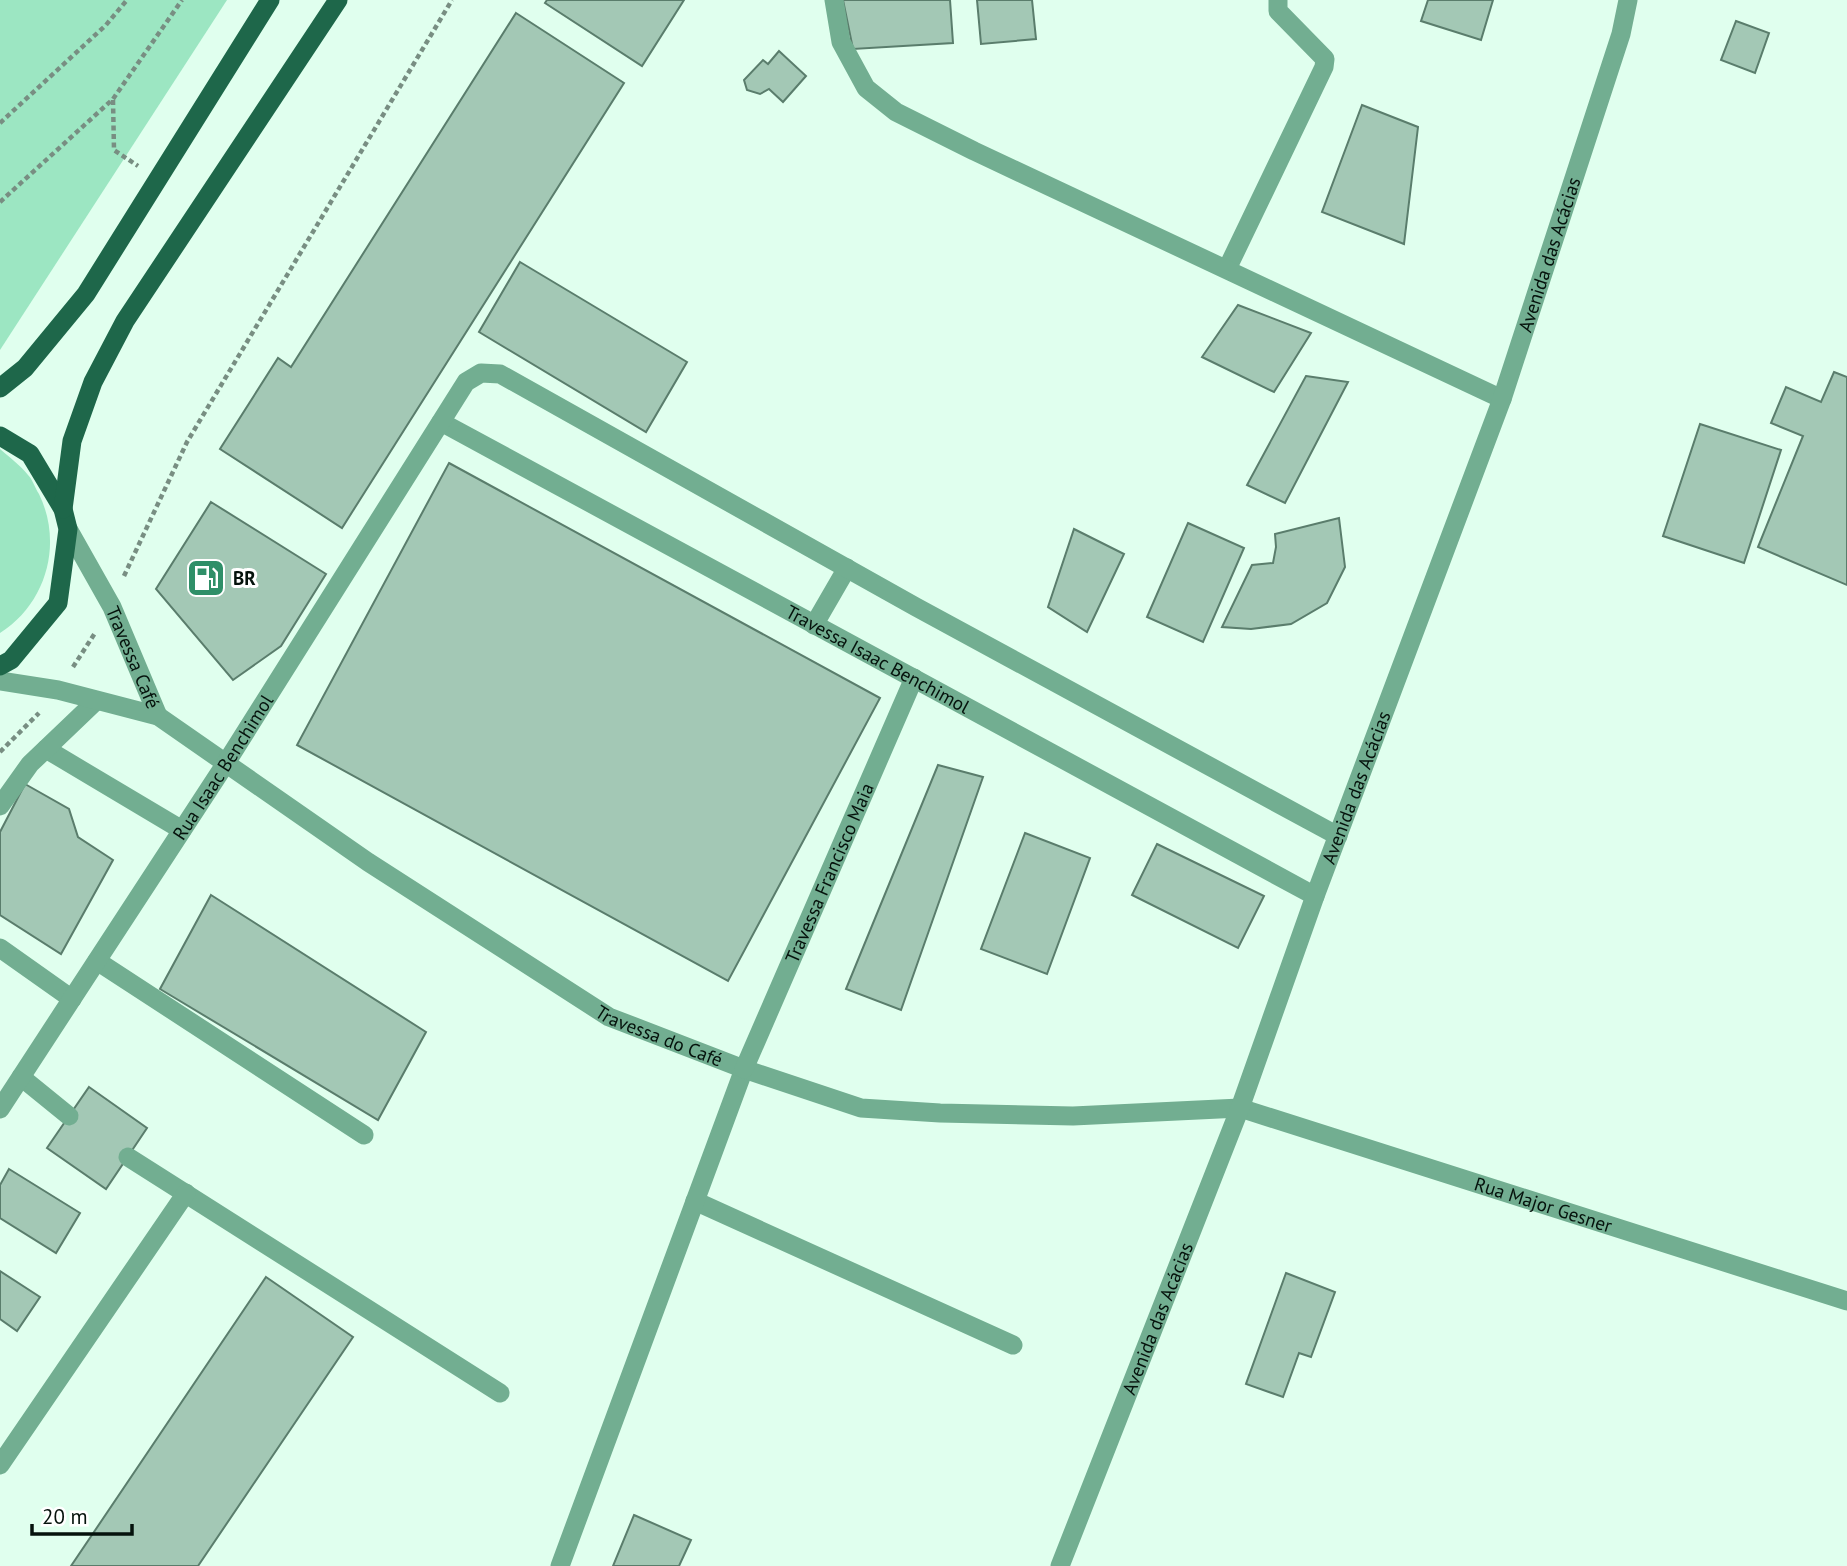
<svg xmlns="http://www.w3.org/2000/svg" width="1847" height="1566" font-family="'PT Sans',sans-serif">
	<rect width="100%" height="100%" fill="#e0ffee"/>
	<g fill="#9ce6c2">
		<polygon points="0,0 227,0 0,350"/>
		<path d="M0,449C9,457 20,465 28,475C33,480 35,488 39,494C63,543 47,603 0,633Z"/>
	</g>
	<g fill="#a3c8b5" stroke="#5a7d6c" stroke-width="2">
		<polygon points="547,0 684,0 642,66 545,3"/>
		<polygon points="843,0 950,0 953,43 853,49"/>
		<polygon points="977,0 1032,0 1036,39 981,44"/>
		<polygon points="1428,0 1493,0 1481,40 1421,21"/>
		<polygon points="516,13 624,83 342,528 220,449 278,358 291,367"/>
		<polygon points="1736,21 1769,33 1755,73 1721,60"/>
		<polygon points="779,51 806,76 783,102 769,89 760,94 747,90 744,80 763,60 768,64"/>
		<polygon points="1362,105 1418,127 1404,244 1322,212"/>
		<polygon points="520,262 687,362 646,432 479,332"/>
		<polygon points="1238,305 1311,333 1274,392 1202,357"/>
		<polygon points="1834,372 1847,377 1847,585 1758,547 1803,436 1771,423 1786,387 1821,402"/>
		<polygon points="1306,376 1348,382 1285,503 1247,485"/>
		<polygon points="1700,424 1781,450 1744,563 1663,536"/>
		<polygon points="449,463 880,698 728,981 297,745"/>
		<polygon points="211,502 326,574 281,646 233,680 156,589"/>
		<polygon points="1339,518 1345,567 1327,603 1291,624 1251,629 1222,627 1252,565 1273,563 1276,547 1275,534"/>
		<polygon points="1188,523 1244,548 1203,642 1147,617"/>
		<polygon points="1074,529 1124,554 1087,632 1048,607"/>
		<polygon points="938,765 983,777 901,1010 846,989"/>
		<polygon points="25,784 69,809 78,837 113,860 61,954 0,915 0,832"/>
		<polygon points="1025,833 1090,858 1047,974 981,949"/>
		<polygon points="1157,844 1264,896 1238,948 1132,895"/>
		<polygon points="211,895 426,1032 378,1120 160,989"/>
		<polygon points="89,1087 147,1128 106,1189 47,1148"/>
		<polygon points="9,1169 80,1213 56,1253 0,1218 0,1185"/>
		<polygon points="0,1271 40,1297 17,1331 0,1319"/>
		<polygon points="1286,1273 1335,1292 1311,1357 1299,1353 1283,1397 1246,1384"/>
		<polygon points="266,1277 353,1337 198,1566 71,1566"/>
		<polygon points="634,1515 691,1540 679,1566 613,1566"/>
	</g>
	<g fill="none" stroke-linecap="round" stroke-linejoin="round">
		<g stroke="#788e82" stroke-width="4.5" stroke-dasharray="5 3.5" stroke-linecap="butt">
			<polyline points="113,100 114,150 138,166"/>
			<polyline points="0,123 106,25 127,0"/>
			<polyline points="0,202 113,99 182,0"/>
			<polyline points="124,576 187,442 452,0"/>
			<polyline points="73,667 95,633"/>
			<polyline points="0,752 39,713"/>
		</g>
		<g stroke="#72ae91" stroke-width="19">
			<polyline points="1227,269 1324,67 1325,59 1278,11 1278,0"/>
			<polyline points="46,749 182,830"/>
			<polyline points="0,806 30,764 96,701"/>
			<polyline points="0,948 72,999"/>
			<polyline points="97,961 364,1135"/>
			<polyline points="21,1077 69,1116"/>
			<polyline points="128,1157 500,1393"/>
			<polyline points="695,1201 1013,1345"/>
			<polyline points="0,1465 186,1193"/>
			<polyline points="560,1566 744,1069"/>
		</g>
		<g stroke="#72ae91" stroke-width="19">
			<polyline points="834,0 841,42 866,88 896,112 974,151 1502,399"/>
			<path id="s1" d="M441,422L1315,896"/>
			<path id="s2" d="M68,529L112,607L158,716"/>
			<polyline points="814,625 847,568"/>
			<path id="s3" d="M0,681L58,690L158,716L368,862L609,1017L744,1069L861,1108L940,1113L1073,1116L1240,1108L1847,1301"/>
			<path id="s4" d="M744,1069L914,678"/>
			<path id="s5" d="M0,1109L226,763L466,382L481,373L500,374L916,607L1338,836"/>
			<path id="s6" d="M1060,1566L1240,1108L1315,896L1502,399L1621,34L1628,0"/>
		</g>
		<g stroke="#1e674a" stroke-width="19">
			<polyline points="0,388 25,368 86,294 270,0"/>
			<polyline points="0,436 30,454 63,509 68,529 58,603 11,660 0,666"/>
			<polyline points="63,509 72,441 93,382 125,321 338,0"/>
		</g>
	</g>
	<defs>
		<symbol id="fuel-square" viewBox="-11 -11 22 22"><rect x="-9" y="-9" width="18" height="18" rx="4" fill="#2f8f68" stroke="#fff"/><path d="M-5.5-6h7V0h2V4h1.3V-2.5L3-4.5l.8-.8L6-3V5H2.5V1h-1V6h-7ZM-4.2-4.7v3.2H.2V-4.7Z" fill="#fff"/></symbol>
	</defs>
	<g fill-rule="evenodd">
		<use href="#fuel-square" x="184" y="556" width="44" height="44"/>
	</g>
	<g text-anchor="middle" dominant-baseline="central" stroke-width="6" stroke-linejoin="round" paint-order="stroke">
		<g font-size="19" fill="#05120c" stroke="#fff">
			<text stroke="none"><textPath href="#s6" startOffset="1400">Avenida das Acácias</textPath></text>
			<text stroke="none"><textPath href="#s2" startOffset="144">Travessa Café</textPath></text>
			<text stroke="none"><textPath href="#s1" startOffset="497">Travessa Isaac Benchimol</textPath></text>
			<text stroke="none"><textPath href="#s5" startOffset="408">Rua Isaac Benchimol</textPath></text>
			<text stroke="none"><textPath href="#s6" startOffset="833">Avenida das Acácias</textPath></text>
			<text stroke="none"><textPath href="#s4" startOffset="214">Travessa Francisco Maia</textPath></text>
			<text stroke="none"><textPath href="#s3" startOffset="758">Travessa do Café</textPath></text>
			<text stroke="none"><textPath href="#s3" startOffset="1670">Rua Major Gesner</textPath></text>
			<text stroke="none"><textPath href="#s6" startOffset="266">Avenida das Acácias</textPath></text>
		</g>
		<g font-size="19" font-weight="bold" fill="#05120c" stroke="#fff" text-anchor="start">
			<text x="233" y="578">BR</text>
		</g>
	</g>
	<path d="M32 1524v10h100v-10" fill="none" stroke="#05120c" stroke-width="3.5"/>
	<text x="42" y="1524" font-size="21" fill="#05120c" stroke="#ffffff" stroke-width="5" paint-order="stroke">20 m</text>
</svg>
